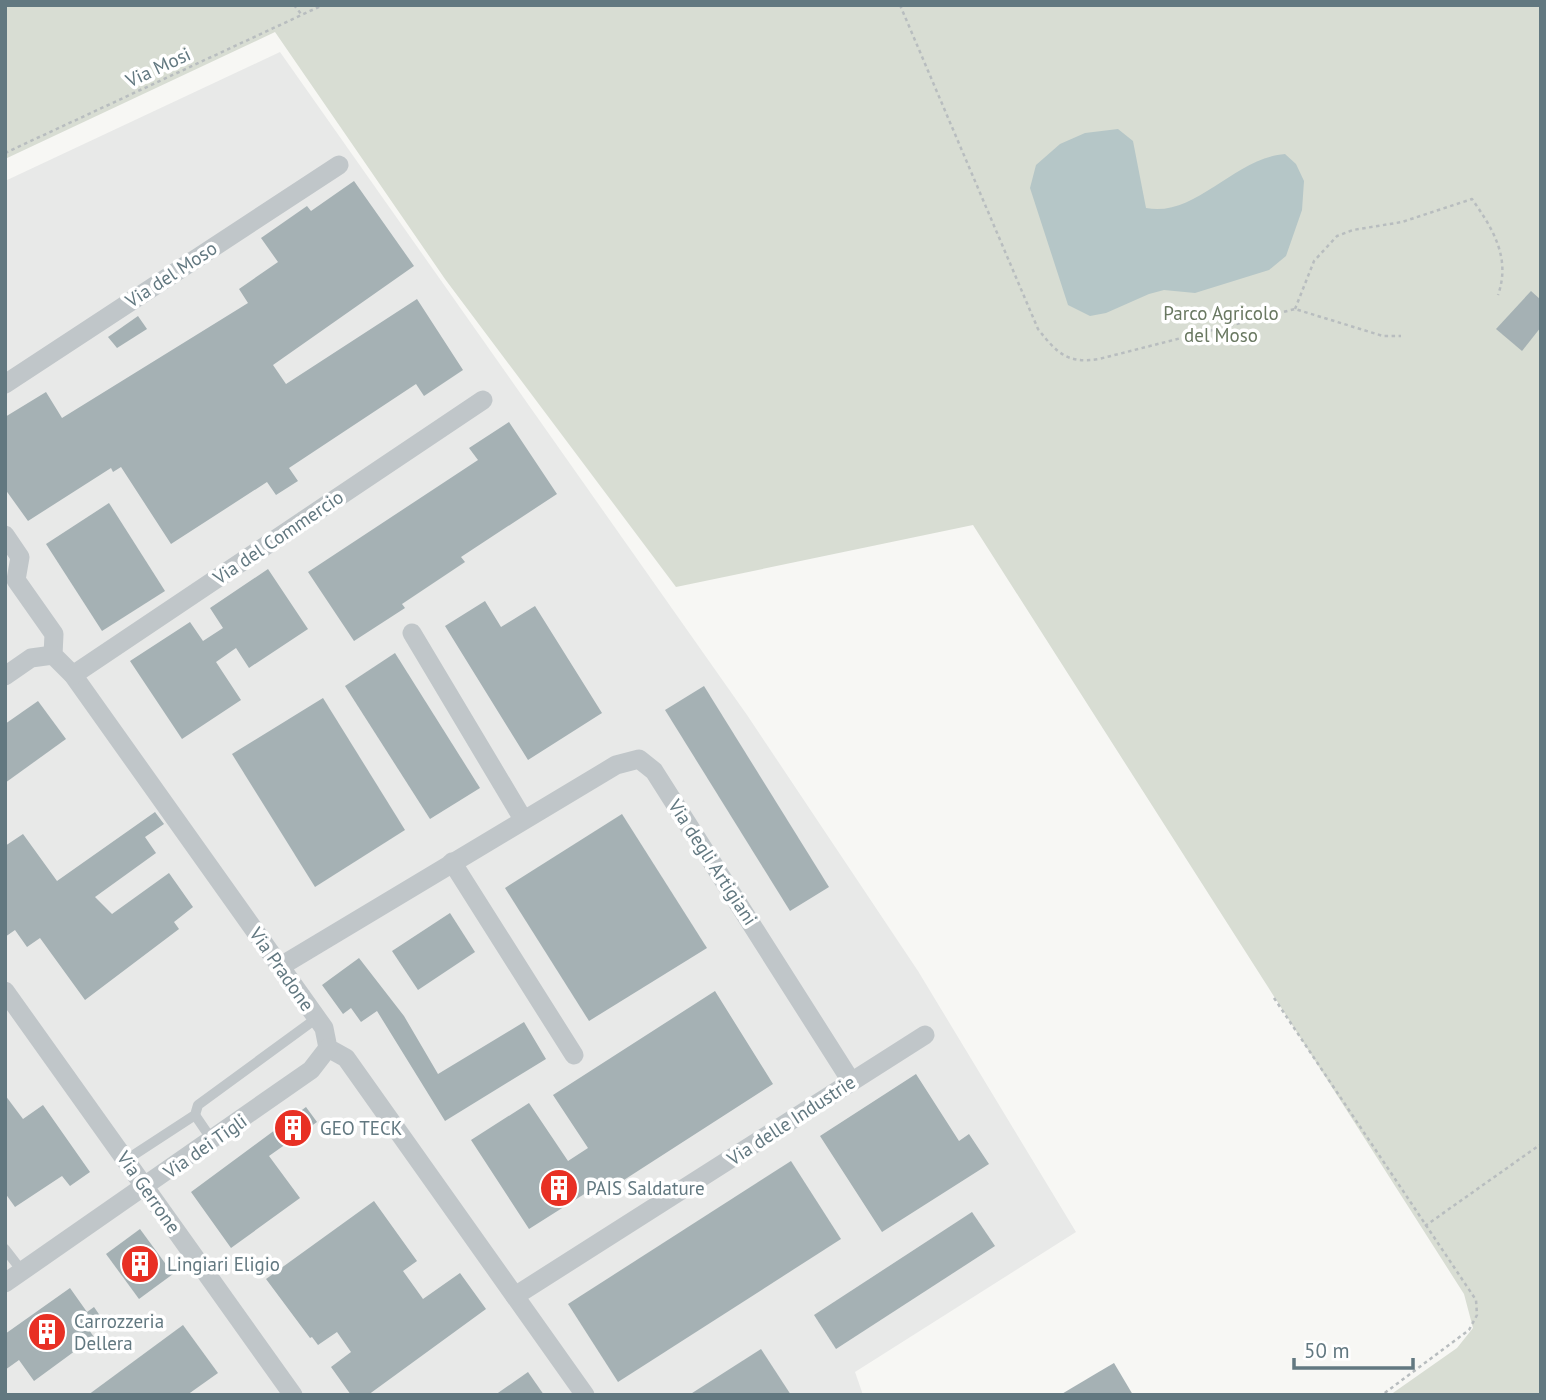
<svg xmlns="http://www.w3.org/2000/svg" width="1546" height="1400" font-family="'PT Sans',sans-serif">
	<rect width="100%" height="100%" fill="#f7f7f4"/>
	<polygon fill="#e8e9e8" points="280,52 747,715 918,971 1076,1232 855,1372 863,1395 5,1395 5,181"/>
	<polygon fill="#d8ddd3" points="5,5 1541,5 1541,1395 1390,1395 1457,1348 1473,1328 1464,1294 973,525 676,587 445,279 275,32 5,159"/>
	<path fill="#b5c6c7" d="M1118,129L1133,141L1146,208C1195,218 1234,158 1285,154L1296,164L1304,181L1302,210L1286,256L1269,270L1195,293L1164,290L1149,294L1106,313L1090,316L1068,305L1030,188L1036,165L1060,144L1085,133Z"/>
	<g fill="#a5b1b4">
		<polygon points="354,181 414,266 273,365 286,384 417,299 463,370 424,396 416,384 289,468 298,481 276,495 267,482 171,544 121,467 113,472 111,468 28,521 5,489 5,417 46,392 62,418 248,303 239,289 278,262 261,238 307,206 311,211"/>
		<polygon points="1531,291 1541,300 1541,327 1522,351 1496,329"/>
		<polygon points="138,316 147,329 117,348 108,337"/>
		<polygon points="509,422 557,494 461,557 465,562 402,604 405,608 354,641 308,572 478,460 469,448"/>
		<polygon points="109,503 165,591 102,631 46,544"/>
		<polygon points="268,569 308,629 249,668 236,648 216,662 241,700 182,739 130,661 190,622 203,641 223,628 210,608"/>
		<polygon points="485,601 501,627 535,606 602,713 528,760 445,626"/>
		<polygon points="395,653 480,788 430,819 345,686"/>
		<polygon points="704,686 829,887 790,911 665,710"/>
		<polygon points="323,698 405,830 315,887 232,754"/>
		<polygon points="38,701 66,739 5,783 5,724"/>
		<polygon points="155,812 164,824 145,837 156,853 95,897 112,914 169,873 193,907 174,922 179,929 85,1000 40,938 27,947 15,930 5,937 5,846 23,834 57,881"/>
		<polygon points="622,814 707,948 589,1021 505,888"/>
		<polygon points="450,913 475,952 418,990 392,951"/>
		<polygon points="359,958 404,1016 438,1074 524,1022 546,1059 445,1121 377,1011 361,1022 351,1008 343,1014 322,985"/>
		<polygon points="715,991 773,1084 613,1187 608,1179 529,1229 471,1140 529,1103 568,1161 588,1148 553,1095"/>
		<polygon points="916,1074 959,1141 969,1134 989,1164 882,1232 820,1136"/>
		<polygon points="5,1095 23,1119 43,1105 90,1172 70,1186 62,1176 15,1207 5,1193"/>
		<polygon points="306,1107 317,1122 269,1156 300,1198 231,1248 191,1192"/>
		<polygon points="791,1161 841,1239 618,1382 568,1304"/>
		<polygon points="374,1201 417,1261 403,1271 423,1299 460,1273 486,1309 368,1395 351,1395 331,1367 351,1352 337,1332 318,1345 312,1337 310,1338 266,1279"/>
		<polygon points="972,1212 995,1246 836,1349 814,1315"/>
		<polygon points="140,1229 173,1274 139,1299 106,1254"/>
		<polygon points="70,1288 87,1312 94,1307 103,1320 89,1330 94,1337 34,1381 19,1360 5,1370 5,1334"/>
		<polygon points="183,1325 218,1373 187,1395 88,1395"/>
		<polygon points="761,1349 791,1395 689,1395"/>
		<polygon points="1114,1363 1133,1395 1060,1395 1097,1373"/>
		<polygon points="528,1372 544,1395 495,1395"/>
	</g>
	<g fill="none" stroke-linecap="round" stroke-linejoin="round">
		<g stroke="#b8bdbf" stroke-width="2.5" stroke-dasharray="3.5 3.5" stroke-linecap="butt">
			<polyline points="294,5 302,15"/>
			<path d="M900,5L1038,329C1057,353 1067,364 1099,359L1295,309L1383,336H1401"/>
			<polyline points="5,153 323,5"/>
			<path d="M1295,309L1314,261L1337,236L1353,230L1402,222L1472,199C1493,229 1511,258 1498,295"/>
			<polyline points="1274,998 1476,1300 1477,1315 1469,1330 1382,1395"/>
			<polyline points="1425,1226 1541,1144"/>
		</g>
		<g stroke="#c0c6c9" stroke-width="10">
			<polyline points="195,1115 212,1140"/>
			<polyline points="126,1160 195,1115 198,1105 317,1018"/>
			<polyline points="5,1249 22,1271"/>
		</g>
		<g stroke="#c0c6c9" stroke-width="19">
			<polyline points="5,384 339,165"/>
			<polyline points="5,535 20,557 16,580 54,634 53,655 73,675 324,1028 328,1048 346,1058 585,1395"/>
			<polyline points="412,633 523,819"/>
			<polyline points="73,675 483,400"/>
			<polyline points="5,676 31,658 53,655"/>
			<polyline points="452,862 574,1055"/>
			<polyline points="281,966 616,765 639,759 654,771 851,1081"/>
			<polyline points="5,991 293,1395"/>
			<polyline points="5,1283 311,1070 328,1048"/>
			<polyline points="515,1296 925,1035"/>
		</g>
	</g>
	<defs>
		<symbol id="building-disc" viewBox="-11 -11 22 22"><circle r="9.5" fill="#e83024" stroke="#fff"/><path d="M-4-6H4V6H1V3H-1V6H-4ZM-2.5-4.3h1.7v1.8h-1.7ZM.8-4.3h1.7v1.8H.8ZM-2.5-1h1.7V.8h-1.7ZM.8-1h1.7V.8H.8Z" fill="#fff"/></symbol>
	</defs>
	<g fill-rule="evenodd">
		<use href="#building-disc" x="271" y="1106" width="44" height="44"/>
		<use href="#building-disc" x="537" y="1166" width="44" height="44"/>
		<use href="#building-disc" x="118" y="1242" width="44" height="44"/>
		<use href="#building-disc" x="25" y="1310" width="44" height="44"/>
	</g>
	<g text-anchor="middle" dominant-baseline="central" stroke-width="7" stroke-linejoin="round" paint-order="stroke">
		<g font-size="19" fill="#627880" stroke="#fff">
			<text transform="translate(158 67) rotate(-25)">Via Mosi</text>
			<text transform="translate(171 274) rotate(-33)">Via del Moso</text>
			<text transform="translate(278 537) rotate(-34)">Via del Commercio</text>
			<text transform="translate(713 862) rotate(57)">Via degli Artigiani</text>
			<text transform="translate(282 969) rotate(55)">Via Pradone</text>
			<text transform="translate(791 1120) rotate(-33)">Via delle Industrie</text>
			<text transform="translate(205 1146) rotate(-35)">Via dei Tigli</text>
			<text transform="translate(149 1192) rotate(55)">Via Gerrone</text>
		</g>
		<g font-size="19" fill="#697861" stroke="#fff">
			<text x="1221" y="313">Parco Agricolo<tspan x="1221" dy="22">del Moso</tspan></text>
		</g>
		<g font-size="19" fill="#627880" stroke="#fff" text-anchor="start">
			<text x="320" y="1128">GEO TECK</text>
			<text x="586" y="1188">PAIS Saldature</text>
			<text x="167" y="1264">Lingiari Eligio</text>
			<text x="74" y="1321">Carrozzeria<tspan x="74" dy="22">Dellera</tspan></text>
		</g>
	</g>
	<rect width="1546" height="1400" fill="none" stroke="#627880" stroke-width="14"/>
	<path d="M1294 1358v10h119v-10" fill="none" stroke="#627880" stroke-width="3.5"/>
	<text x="1304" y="1358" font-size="21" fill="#627880" stroke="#ffffff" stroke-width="5" paint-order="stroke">50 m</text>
</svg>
